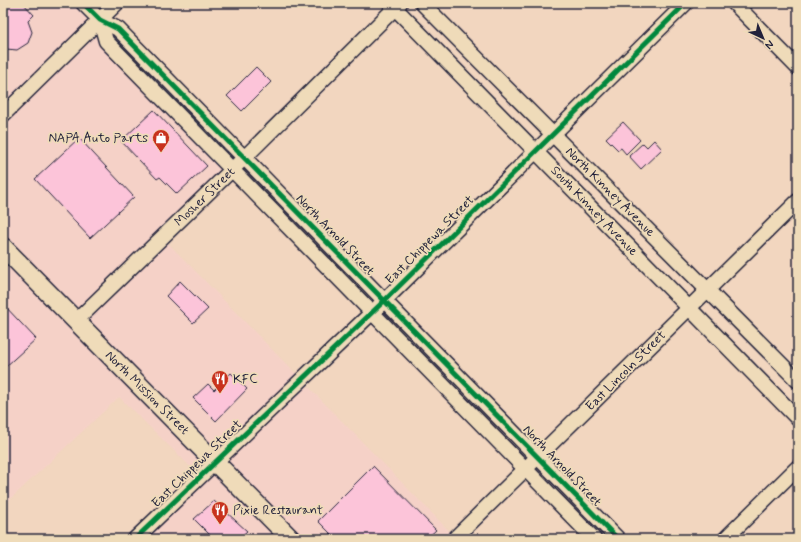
<svg xmlns="http://www.w3.org/2000/svg" width="801" height="542" font-family="Mynerve,sans-serif">
	<rect width="100%" height="100%" fill="#f2d6bf"/>
	<filter id="ink" filterUnits="userSpaceOnUse"><feTurbulence type="fractalNoise" baseFrequency=".025" numOctaves="2"/><feDisplacementMap in="SourceGraphic" scale="8" xChannelSelector="R" yChannelSelector="G"/><feConvolveMatrix kernelMatrix="1 2 1 2 8 2 1 2 1" color-interpolation-filters="sRGB"/></filter>
	<g filter="url(#ink)">
		<polygon fill="#f5d1c7" points="3,3 83,3 232,170 163,238 457,539 135,539 200,476 119,397 3,506"/>
		<g fill="#fcc4d9" stroke="#22223b">
			<polygon points="3,3 23,3 34,15 28,21 32,32 28,43 17,50 6,49 3,46"/>
			<polygon points="256,67 271,82 242,111 227,96"/>
			<polygon points="154,110 207,166 177,194 160,177 157,179 121,141"/>
			<polygon points="623,122 640,140 626,154 621,148 618,150 606,138"/>
			<polygon points="79,138 134,197 90,238 35,179"/>
			<polygon points="654,140 662,149 641,169 629,156 643,143 647,147"/>
			<polygon points="180,281 208,309 193,323 166,296"/>
			<polygon points="3,304 36,339 3,369"/>
			<polygon points="231,373 247,389 216,421 193,398 208,384 214,390"/>
			<polygon points="373,466 436,530 426,539 336,539 318,521"/>
			<polygon points="214,501 247,531 238,539 214,539 194,519"/>
		</g>
		<g fill="none" stroke-linecap="round" stroke-linejoin="round">
			<defs>
				<g id="minor">
					<polyline points="83,3 100,20 118,29 618,539"/>
					<polyline points="390,3 798,419"/>
					<polyline points="422,3 798,381"/>
					<polyline points="734,3 798,68"/>
					<polyline points="100,20 106,41 594,539"/>
					<polyline points="3,115 117,3"/>
					<polyline points="76,321 244,158 400,3"/>
					<polyline points="135,539 384,301 686,3"/>
					<polyline points="454,539 798,201"/>
					<polyline points="725,539 798,467"/>
				</g>
				<polyline id="major" points="3,247 291,539"/>
			</defs>
			<use href="#minor" stroke="#22223b" stroke-width="17"/>
			<use href="#major" stroke="#22223b" stroke-width="21"/>
			<use href="#minor" stroke="#efdbb9" stroke-width="14"/>
			<use href="#major" stroke="#efdbb9" stroke-width="18"/>
			<defs>
				<g id="cycleway">
					<polyline points="83,3 100,20 118,29 618,539"/>
					<polyline points="135,539 384,301 686,3"/>
				</g>
			</defs>
			<use href="#cycleway" stroke="#efdbb9" stroke-width="8"/>
			<use href="#cycleway" stroke="#00873e" stroke-width="5"/>
		</g>
	</g>
	<defs>
		<symbol id="shop-pin" viewBox="-11 -11 22 30"><path d="M0 17L-7.5 6A9.5 9.5 0 1 1 7.5 6Z" fill="#c8321e" stroke="#efdbb9"/><path d="M-5-2.5h2.3a2.7 3.5 0 0 1 5.4 0H5L5.5 6h-11ZM-1.5-2.5h3a1.5 2.3 0 0 0-3 0Z" fill="#fff"/></symbol>
		<symbol id="restaurant-pin" viewBox="-11 -11 22 30"><path d="M0 17L-7.5 6A9.5 9.5 0 1 1 7.5 6Z" fill="#c8321e" stroke="#efdbb9"/><path d="M-5-6h1v4h1v-4h1v4h1v-4h1v5L-1.5 .5V6h-2V.5L-5-1ZM5-6V6H3V1.5H1.5Q1.5-4 5-6Z" fill="#fff"/></symbol>
	</defs>
	<g fill-rule="evenodd">
		<use href="#shop-pin" x="151" y="128" width="20" height="27"/>
		<use href="#restaurant-pin" x="210" y="369" width="20" height="27"/>
		<use href="#restaurant-pin" x="210" y="500" width="20" height="27"/>
	</g>
	<g text-anchor="middle" dominant-baseline="central" stroke-width="3.5" stroke-linejoin="round" paint-order="stroke">
		<g font-size="13" fill="#22223b" stroke="#efdbb9" text-anchor="start">
			<text x="148" y="138" text-anchor="end">NAPA Auto Parts</text>
			<text x="233" y="379">KFC</text>
			<text x="233" y="510">Pixie Restaurant</text>
		</g>
		<g font-size="13" fill="#22223b" stroke="#efdbb9">
			<text transform="translate(610 192) rotate(45)">North Kinney Avenue</text>
			<text transform="translate(205 197) rotate(-44)">Mosher Street</text>
			<text transform="translate(594 211) rotate(46)">South Kinney Avenue</text>
			<text transform="translate(335 235) rotate(46)">North Arnold Street</text>
			<text transform="translate(430 240) rotate(-45)">East Chippewa Street</text>
			<text transform="translate(626 371) rotate(-45)">East Lincoln Street</text>
			<text transform="translate(147 393) rotate(45)">North Mission Street</text>
			<text transform="translate(197 464) rotate(-44)">East Chippewa Street</text>
			<text transform="translate(562 466) rotate(46)">North Arnold Street</text>
		</g>
	</g>
	<rect width="801" height="542" fill="none" stroke="#efdbb9" stroke-width="16"/>
	<rect x="8" y="8" width="785" height="526" fill="none" stroke="#22223b" stroke-width="1.5" filter="url(#ink)"/>
	<g transform="translate(763 38) rotate(136)" stroke="#efdbb9" stroke-width="3" paint-order="stroke">
	<path d="M0-3L7 15L0 10L-7 15Z" fill="#22223b"/>
	<text y="-6" font-size="11" font-weight="bold" text-anchor="middle" fill="#22223b">N</text>
	</g>
</svg>
